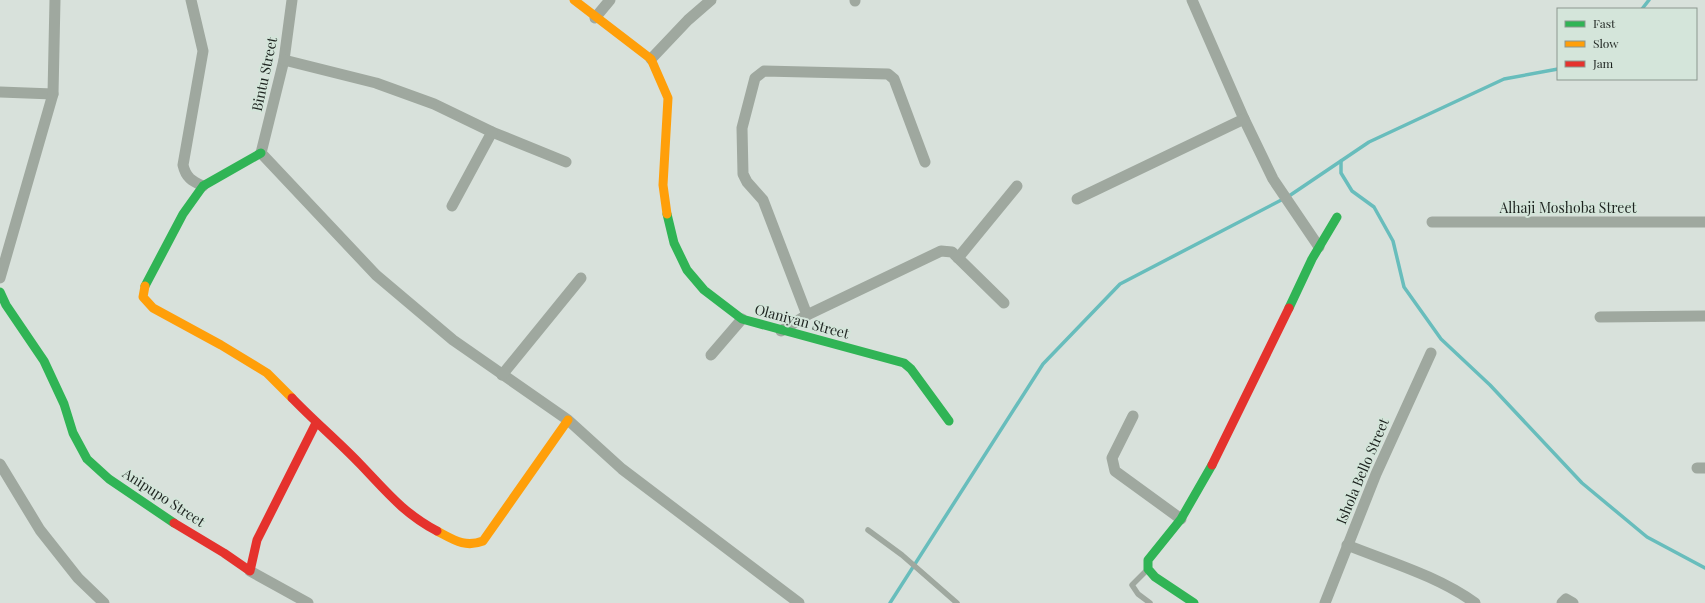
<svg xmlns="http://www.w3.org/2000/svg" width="1705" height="603" font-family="'Playfair Display',serif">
	<rect width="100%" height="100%" fill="#d8e1db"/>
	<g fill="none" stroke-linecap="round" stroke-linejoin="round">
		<g stroke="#68bdbc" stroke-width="3.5">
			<polyline points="1642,9 1649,0"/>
			<polyline points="1341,161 1341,173 1352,191 1374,207 1393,241 1404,287 1441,339 1490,385 1582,483 1647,537 1705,568"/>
			<polyline points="890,603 1043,364 1120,284 1289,196 1369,142 1504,79 1558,69"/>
		</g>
		<g stroke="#9fa89f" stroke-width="5.5">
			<polyline points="868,530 902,555 957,603"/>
			<polyline points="1147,570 1132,585 1138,594 1150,603"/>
		</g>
		<g stroke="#9fa89f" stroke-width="11">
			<path d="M191,0L203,51L183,165C186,178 192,181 203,186"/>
			<polyline points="292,0 284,60 261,153 376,275 453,340 568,420 622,469 799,603"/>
			<polyline points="855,0 855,1"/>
			<polyline points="1192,0 1244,119 1273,179 1319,247"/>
			<polyline points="595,18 610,0"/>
			<polyline points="651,59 688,20 711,0"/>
			<polyline points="284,60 376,83 434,104 492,132 566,162"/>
			<polyline points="0,92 53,94"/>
			<polyline points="1077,199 1244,119"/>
			<polyline points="452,206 492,132"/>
			<polyline points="1432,222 1705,222"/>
			<polyline points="958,258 1017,186"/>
			<polyline points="0,278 53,94 55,0"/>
			<polyline points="807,315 763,200 747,182 743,174 742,128 755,78 764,71 888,74 894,79 925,162"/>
			<polyline points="1600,317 1705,316"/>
			<polyline points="781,331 807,315 941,251 952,252 1004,303"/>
			<polyline points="711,355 742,319"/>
			<polyline points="502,375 581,278"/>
			<polyline points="1133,416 1112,458 1115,471 1181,519"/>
			<polyline points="0,464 40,530 78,578 104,603"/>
			<polyline points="1697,468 1705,468"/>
			<path d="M1347,545C1389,562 1438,576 1475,603"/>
			<polyline points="250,571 308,603"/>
			<polyline points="1325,603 1376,474 1431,353"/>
			<polyline points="1562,603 1566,599 1573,603"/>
		</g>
		<g stroke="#30b455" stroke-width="9">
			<polyline points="667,214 674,243 687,270 704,290 742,319 904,363 911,369 949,421"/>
			<polyline points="145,286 183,214 203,186 261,153"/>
			<polyline points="0,292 6,305 44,361 64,404 73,433 87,459 109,479 174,523"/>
			<polyline points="1289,308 1312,259 1337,217"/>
			<polyline points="1194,603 1155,577 1148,569 1148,560 1181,519 1212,465"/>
		</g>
		<g stroke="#ff9f0a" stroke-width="9">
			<polyline points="574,0 651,59 668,98 663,185 667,214"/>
			<polyline points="145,286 143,297 153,308 221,345 267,373 292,398"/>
			<path d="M437,531C454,540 465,548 483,541L568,420"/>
		</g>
		<g stroke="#e5322d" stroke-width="9">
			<path d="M292,398C314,421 338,441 360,464C386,491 403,513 437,531"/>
			<polyline points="1212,465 1289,308"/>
			<polyline points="174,523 224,553 250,571 257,540 316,423"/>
		</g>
	</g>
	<g text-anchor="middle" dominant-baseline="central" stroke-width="4" stroke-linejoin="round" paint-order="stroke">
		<g font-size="14" fill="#1d231f" stroke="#d4e5da">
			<text transform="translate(264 74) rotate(-78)">Bintu Street</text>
			<text x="1568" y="207">Alhaji Moshoba Street</text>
			<text transform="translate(802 321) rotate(15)">Olaniyan Street</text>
			<text transform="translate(1362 471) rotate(-67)">Ishola Bello Street</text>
			<text transform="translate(164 497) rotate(33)">Anipupo Street</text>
		</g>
	</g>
	<rect x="1557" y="8" width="140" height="72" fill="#d4e5da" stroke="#8b978f"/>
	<rect x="1565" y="21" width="20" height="6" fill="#30b455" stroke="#8b978f"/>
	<text x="1593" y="28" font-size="12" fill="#1d231f">Fast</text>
	<rect x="1565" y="41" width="20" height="6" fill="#ff9f0a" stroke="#8b978f"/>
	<text x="1593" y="48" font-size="12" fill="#1d231f">Slow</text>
	<rect x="1565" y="61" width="20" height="6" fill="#e5322d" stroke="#8b978f"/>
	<text x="1593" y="68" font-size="12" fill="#1d231f">Jam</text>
</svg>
